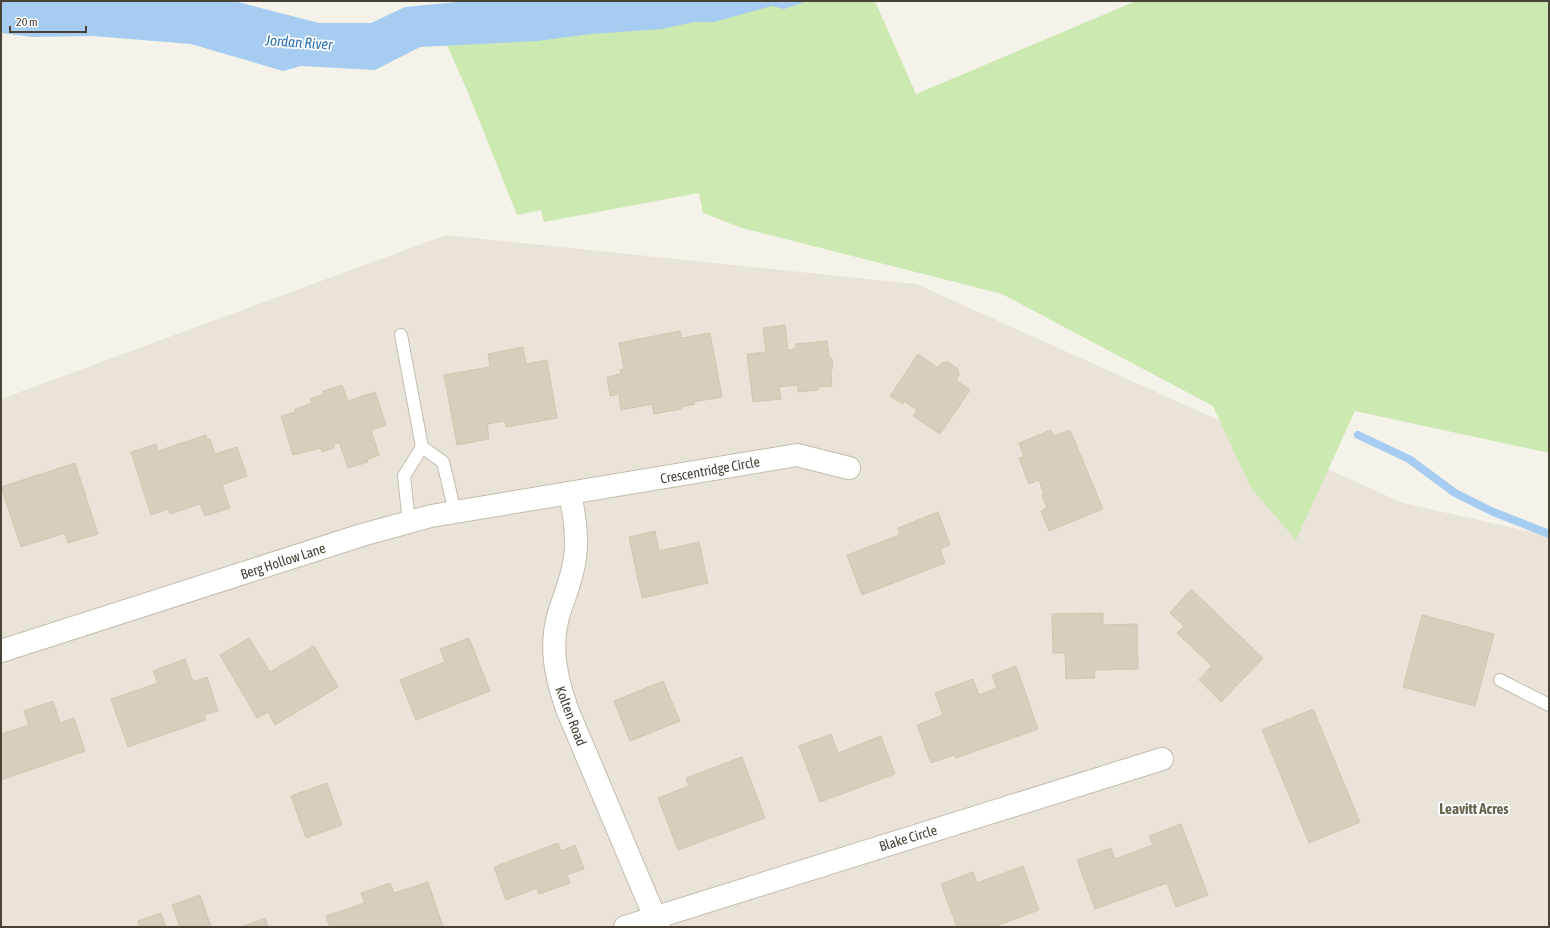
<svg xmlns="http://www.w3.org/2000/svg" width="1550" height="928" font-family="'Asap Condensed',sans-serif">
	<rect width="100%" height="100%" fill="#f5f2e9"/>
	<polygon fill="#e9e4d7" points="446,235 916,284 1403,503 1549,536 1549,927 1,927 1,399"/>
	<polygon fill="#cde9b2" points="641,1 875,1 916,94 1136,1 1549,1 1549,453 1355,411 1296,540 1251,488 1213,406 1002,294 742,228 703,213 699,193 544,222 541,210 517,215 469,95 446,43"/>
	<polygon fill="#a6cdf1" points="1,1 234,1 319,23 371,23 405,7 468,1 808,1 784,9 772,6 714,22 694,22 662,29 591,34 537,41 420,47 375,70 301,66 283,71 191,44 93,36 32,37 1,33"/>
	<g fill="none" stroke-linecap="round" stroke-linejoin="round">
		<polyline stroke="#a6cdf1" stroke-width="8" points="1358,435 1409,459 1455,493 1491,511 1549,534"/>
	</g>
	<g fill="#d6cfbe" stroke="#d1c7b1">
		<polygon points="785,325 788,350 796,349 796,344 827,341 829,356 832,359 833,367 831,371 832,386 818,387 818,390 798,392 798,385 779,387 781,399 753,402 747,354 766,352 763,328"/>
		<polygon points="680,331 682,338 710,333 722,397 693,402 695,404 681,407 681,409 654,414 652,404 621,410 619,394 610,396 607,377 621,374 620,370 624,369 619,343"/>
		<polygon points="523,347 526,364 547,360 557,418 506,427 505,421 487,424 489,439 457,445 444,375 490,367 488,354"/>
		<polygon points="918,354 938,368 942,363 948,362 958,369 959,375 956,380 970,390 940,434 913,416 917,410 904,401 903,404 890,396"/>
		<polygon points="342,385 348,401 375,392 386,425 371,430 379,455 367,460 368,462 348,468 339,442 334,444 334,448 322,452 321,448 293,455 281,416 295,412 295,409 312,403 310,399 324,394 323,391"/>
		<polygon points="1051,430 1054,436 1070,430 1103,509 1049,531 1041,511 1047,508 1042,495 1044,495 1039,480 1029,484 1019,458 1024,457 1019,443"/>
		<polygon points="206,435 207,440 210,439 215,454 237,447 247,476 222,485 230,508 205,516 200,504 170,514 168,509 151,515 131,452 156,444 158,451"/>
		<polygon points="75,463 98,534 68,543 65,533 21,547 1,487"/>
		<polygon points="938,512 950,545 940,549 945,563 862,595 847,555 900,535 898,528"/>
		<polygon points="655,531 659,551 699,542 708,583 642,598 629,537"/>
		<polygon points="1191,589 1263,658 1221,702 1199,680 1212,666 1177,633 1184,626 1170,613"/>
		<polygon points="1103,613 1103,625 1137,624 1138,669 1094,670 1095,678 1066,679 1065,653 1053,653 1052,614"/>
		<polygon points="1422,615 1494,634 1475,706 1403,687"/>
		<polygon points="249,638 270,672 314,646 338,687 275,725 268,712 257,718 220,655"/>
		<polygon points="469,638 490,691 416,720 400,680 445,662 440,649"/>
		<polygon points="185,659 193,682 207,677 218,711 204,715 206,720 128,747 111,699 158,683 153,671"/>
		<polygon points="1016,666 1038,729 956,758 954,755 931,763 917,725 943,715 935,693 973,679 979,695 997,688 992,675"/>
		<polygon points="663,681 680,721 630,741 614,701"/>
		<polygon points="53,701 60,723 74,718 85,751 1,780 1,734 29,725 24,711"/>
		<polygon points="1313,709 1360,822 1309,843 1262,730"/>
		<polygon points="831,734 838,753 881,736 895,774 820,802 799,746"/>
		<polygon points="742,757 765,818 678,850 658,798 689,786 686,778"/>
		<polygon points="327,783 342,825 306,838 291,796"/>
		<polygon points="1181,824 1208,895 1176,907 1167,883 1095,909 1077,860 1111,848 1115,859 1153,845 1149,836"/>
		<polygon points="558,843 561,851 575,845 584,869 567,875 570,883 539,894 537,888 506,900 494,867"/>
		<polygon points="1023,866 1039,910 993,927 957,927 941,884 973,872 977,883"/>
		<polygon points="428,882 443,927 330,927 326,916 365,903 361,893 390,883 394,893"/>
		<polygon points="200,895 211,927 180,927 172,905"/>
		<polygon points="161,913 166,927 140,927 138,921"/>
		<polygon points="265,918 268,927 241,927"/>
	</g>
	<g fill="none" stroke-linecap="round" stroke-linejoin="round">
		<defs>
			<g id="lane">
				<polyline points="401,335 422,447 443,462 455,512"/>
				<polyline points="409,522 404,476 422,447"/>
				<polyline points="1500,680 1549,705"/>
			</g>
			<g id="street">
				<path d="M570,493C574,514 578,536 575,557C573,576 565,595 559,613C549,647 556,677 567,709L659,927"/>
				<polyline points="1,651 362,535 431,516 797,455 849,468"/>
				<polyline points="625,927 1162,759"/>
			</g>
		</defs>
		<use href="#lane" stroke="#c3bdae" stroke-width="14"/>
		<use href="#street" stroke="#c3bdae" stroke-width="24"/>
		<use href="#lane" stroke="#fff" stroke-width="12"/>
		<use href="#street" stroke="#fff" stroke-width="22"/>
	</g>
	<g text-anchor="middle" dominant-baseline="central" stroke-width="3.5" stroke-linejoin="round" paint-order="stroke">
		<g font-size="14" fill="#494337" stroke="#fff">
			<text transform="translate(710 470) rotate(-10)">Crescentridge Circle</text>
			<text transform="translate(283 561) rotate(-18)">Berg Hollow Lane</text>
			<text transform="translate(571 716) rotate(69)">Kolten Road</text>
			<text transform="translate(908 838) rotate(-17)">Blake Circle</text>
		</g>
		<g font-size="15" font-style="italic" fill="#2f74b6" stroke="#fff">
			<text transform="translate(299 42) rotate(4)">Jordan River</text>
		</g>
		<g font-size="15" font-weight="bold" fill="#6b624e" stroke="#fff">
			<text x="1474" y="808">Leavitt Acres</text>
		</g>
	</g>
	<rect width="1550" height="928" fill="none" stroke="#494337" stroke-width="4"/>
	<path d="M10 26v6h76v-6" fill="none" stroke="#494337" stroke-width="2"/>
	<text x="16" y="26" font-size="12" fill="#494337" stroke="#ffffff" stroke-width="3" paint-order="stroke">20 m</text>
</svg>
